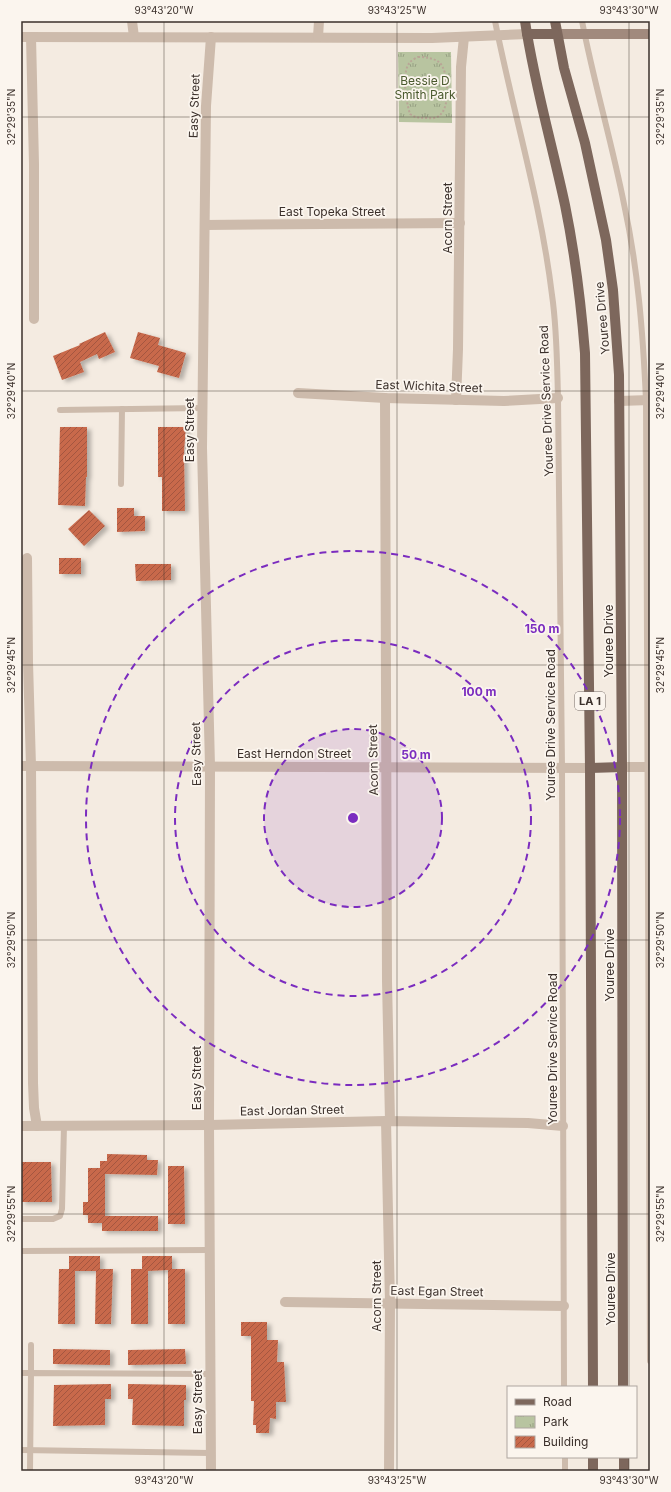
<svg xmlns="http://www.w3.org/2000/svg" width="671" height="1492" font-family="Inter,sans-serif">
	<defs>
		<pattern id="park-tufts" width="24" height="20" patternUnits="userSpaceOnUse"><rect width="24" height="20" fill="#b8c4a0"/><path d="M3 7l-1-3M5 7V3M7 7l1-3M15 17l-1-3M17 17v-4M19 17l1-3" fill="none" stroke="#97a083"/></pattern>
		<pattern id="building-hatch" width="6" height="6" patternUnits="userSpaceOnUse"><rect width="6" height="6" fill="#c8694b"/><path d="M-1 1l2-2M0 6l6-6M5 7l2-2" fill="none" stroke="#a4573f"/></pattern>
		<filter id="shadow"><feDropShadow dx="4" dy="2.5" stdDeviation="2" flood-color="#0004"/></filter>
	</defs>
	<rect width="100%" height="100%" fill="#f4ebe1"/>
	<polygon fill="url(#park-tufts)" points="398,52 451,52 452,123 399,122"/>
	<g fill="url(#building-hatch)" filter="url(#shadow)">
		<polygon points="105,332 115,352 99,359 97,354 80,362 84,372 62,380 53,356 80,345 79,344"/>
		<polygon points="138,332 160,338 158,345 186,353 179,378 157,372 159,366 130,358"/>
		<polygon points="60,427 87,427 87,477 86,477 85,506 58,505"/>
		<polygon points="158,427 186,427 184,450 185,511 162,511 162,477 158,477"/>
		<polygon points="117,508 134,508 134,516 145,516 145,531 117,532"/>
		<polygon points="89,510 105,526 84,546 68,529"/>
		<rect x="59" y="558" width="22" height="16"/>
		<polygon points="135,564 171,564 171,580 136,581"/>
		<polygon points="107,1154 147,1155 147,1160 158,1160 157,1175 105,1174 105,1216 158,1216 158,1231 102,1231 102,1223 88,1223 88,1215 83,1215 83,1202 88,1202 88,1168 100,1168 100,1161 107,1161"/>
		<polygon points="21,1162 51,1162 52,1202 21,1202"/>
		<polygon points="168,1166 184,1166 185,1224 168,1224"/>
		<polygon points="69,1256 100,1256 100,1269 113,1269 111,1324 95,1324 96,1271 75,1271 75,1324 58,1324 59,1269 69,1269"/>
		<polygon points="142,1256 172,1256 172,1269 185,1269 185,1324 168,1324 168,1270 148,1271 148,1324 131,1324 131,1269 142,1269"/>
		<polygon points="241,1322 267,1322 267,1340 278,1340 277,1362 284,1362 286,1402 276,1402 276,1419 270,1418 269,1433 256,1433 256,1425 253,1425 254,1401 251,1401 251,1336 241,1336"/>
		<polygon points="53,1349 110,1350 110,1365 53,1364"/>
		<polygon points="185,1349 186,1364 128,1365 128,1350"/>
		<polygon points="111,1384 111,1399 105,1399 105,1425 53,1426 54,1385"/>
		<polygon points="128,1384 186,1385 186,1400 184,1400 184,1426 132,1425 133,1399 128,1399"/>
	</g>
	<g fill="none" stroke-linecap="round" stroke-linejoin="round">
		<path stroke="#b9a596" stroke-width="2" stroke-dasharray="2 2" stroke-linecap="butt" d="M418,57C426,57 433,58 439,62C449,71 450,105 441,114C438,118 432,119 427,118C420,118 416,118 410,114C406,101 401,73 410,62C412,60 416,58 418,57Z"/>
		<g stroke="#cdbbac" stroke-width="6">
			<path d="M495,21C513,112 541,203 552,295C557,329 557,364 558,398L562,767L564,1387"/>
			<path d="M582,21C594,83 612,143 624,204C638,268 643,334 646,400L650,1361"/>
			<polyline points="60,410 202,408"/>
			<polyline points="121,484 122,409"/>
			<polyline points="21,1219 53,1219 60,1216 62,1209 64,1126"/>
			<polyline points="21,1251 209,1250"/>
			<polyline points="21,1373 31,1373 31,1345"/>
			<polyline points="21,1450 210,1453"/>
			<polyline points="565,1457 565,1471"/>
			<polyline points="30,1471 31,1373 210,1374"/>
		</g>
		<g stroke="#cdbbac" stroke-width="10">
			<polyline points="132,21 134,37"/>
			<polyline points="21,37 432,38 527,34"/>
			<polyline points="31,37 34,164 34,319"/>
			<polyline points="318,37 319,21"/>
			<polyline points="205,225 460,223"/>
			<polyline points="298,393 385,398 504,401 558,398"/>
			<polyline points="385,398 387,981 390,1121"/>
			<polyline points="456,400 458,349 461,67 464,37"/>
			<polyline points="619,401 650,400"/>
			<polyline points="27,558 28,662 31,766 33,1083 34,1108 37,1126"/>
			<polyline points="21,766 590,768"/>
			<polyline points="622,767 650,767"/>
			<polyline points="386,1121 390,1303 389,1471"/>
			<polyline points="21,1126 209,1125 386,1121 528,1123 563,1126"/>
			<polyline points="285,1302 564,1306"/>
			<polyline points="211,1471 209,1125 210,766 202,448 206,106 211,37"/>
		</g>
		<polyline stroke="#a18a7d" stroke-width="10" points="556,34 650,34"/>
		<g stroke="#7d675c" stroke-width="10">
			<path d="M525,21C534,83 552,144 565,205C575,254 581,303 585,353L590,768L593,1387"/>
			<polyline points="555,21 564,68 585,143 606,240 613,290 619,375 622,767 623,1387"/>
			<polyline points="527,34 556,34"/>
			<polyline points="590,768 622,767"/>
			<polyline points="593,1457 593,1471"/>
			<polyline points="624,1457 624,1471"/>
		</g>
	</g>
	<path fill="none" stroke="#3b302b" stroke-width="1" stroke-opacity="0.45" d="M164,21V1471M397,21V1471M629,21V1387M21,117H650M21,391H650M21,665H650M21,940H650M21,1214H650M629,1457V1471"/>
	<circle cx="353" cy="818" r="89" fill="#7b2cbf" fill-opacity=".12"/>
	<g fill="none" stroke="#7b2cbf" stroke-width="2" stroke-dasharray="7 5">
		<circle cx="353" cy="818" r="89"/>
		<circle cx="353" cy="818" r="178"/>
		<circle cx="353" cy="818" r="267"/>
	</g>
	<g text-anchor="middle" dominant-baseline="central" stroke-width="3.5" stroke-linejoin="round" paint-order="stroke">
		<rect fill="#fbf5ee" stroke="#756b66" stroke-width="1" x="575" y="692" width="30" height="18" rx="3"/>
		<g font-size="11" font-weight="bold" fill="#3b302b">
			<text x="590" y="701">LA 1</text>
		</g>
		<g font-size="12" fill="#4a5a2e" stroke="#fbf5ee">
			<text x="425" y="80">Bessie D<tspan x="425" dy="14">Smith Park</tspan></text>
		</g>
		<g font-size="12" fill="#3b302b" stroke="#fbf5ee">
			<text transform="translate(194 106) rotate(-88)">Easy Street</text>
			<text x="332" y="211">East Topeka Street</text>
			<text transform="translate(447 218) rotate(-90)">Acorn Street</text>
			<text transform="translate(602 318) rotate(-95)">Youree Drive</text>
			<text transform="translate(429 386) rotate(2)">East Wichita Street</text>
			<text transform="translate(546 401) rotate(-92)">Youree Drive Service Road</text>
			<text transform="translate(189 430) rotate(-90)">Easy Street</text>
			<text transform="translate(608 641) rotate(-90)">Youree Drive</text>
			<text transform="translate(550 725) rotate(-90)">Youree Drive Service Road</text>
			<text x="294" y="753">East Herndon Street</text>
			<text transform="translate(196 754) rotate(-91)">Easy Street</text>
			<text transform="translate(373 760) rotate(-91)">Acorn Street</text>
			<text transform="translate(609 965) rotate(-90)">Youree Drive</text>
			<text transform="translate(552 1049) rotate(-90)">Youree Drive Service Road</text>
			<text transform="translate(196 1078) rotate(-90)">Easy Street</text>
			<text transform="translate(292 1110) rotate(-1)">East Jordan Street</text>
			<text transform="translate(610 1289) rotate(-90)">Youree Drive</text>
			<text transform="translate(437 1291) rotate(1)">East Egan Street</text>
			<text transform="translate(376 1296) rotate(-90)">Acorn Street</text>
			<text transform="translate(197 1402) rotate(-90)">Easy Street</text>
		</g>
	</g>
	<circle cx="353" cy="818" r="6" fill="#7b2cbf" stroke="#fbf5ee" stroke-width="2"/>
	<g font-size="12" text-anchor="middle" font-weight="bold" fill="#7b2cbf" stroke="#fbf5ee" stroke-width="3.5" stroke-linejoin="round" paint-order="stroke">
		<text x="542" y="633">150 m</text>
		<text x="479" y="696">100 m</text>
		<text x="416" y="759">50 m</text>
	</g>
	<rect width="671" height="1492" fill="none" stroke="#fbf5ee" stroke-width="44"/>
	<rect x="507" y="1386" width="130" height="72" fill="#fbf5ee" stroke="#aea6a0"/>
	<rect x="515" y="1399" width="20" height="6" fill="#7d675c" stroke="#aea6a0"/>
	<text x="543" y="1406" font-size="12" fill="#3b302b">Road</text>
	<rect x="515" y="1416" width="20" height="12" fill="url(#park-tufts)" stroke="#aea6a0"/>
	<text x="543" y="1426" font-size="12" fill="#3b302b">Park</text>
	<rect x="515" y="1436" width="20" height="12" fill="url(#building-hatch)" stroke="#aea6a0"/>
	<text x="543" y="1446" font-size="12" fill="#3b302b">Building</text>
	<rect x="22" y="22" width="627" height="1448" fill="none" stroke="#3b302b" stroke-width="1.5"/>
	<g font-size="10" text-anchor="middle" fill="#3b302b">
		<text x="164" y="14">93°43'20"W</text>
		<text x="397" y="14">93°43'25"W</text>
		<text x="629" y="14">93°43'30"W</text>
		<text transform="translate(660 117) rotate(-90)" y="4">32°29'35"N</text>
		<text transform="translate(11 117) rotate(-90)" y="4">32°29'35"N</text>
		<text transform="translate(660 391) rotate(-90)" y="4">32°29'40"N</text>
		<text transform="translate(11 391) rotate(-90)" y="4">32°29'40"N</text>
		<text transform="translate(11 665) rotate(-90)" y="4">32°29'45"N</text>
		<text transform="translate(660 665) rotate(-90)" y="4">32°29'45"N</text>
		<text transform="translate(11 940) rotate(-90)" y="4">32°29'50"N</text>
		<text transform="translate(660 940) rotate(-90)" y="4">32°29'50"N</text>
		<text transform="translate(660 1214) rotate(-90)" y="4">32°29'55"N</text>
		<text transform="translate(11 1214) rotate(-90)" y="4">32°29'55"N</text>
		<text x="164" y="1484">93°43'20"W</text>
		<text x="397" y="1484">93°43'25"W</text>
		<text x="629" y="1484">93°43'30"W</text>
	</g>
</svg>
